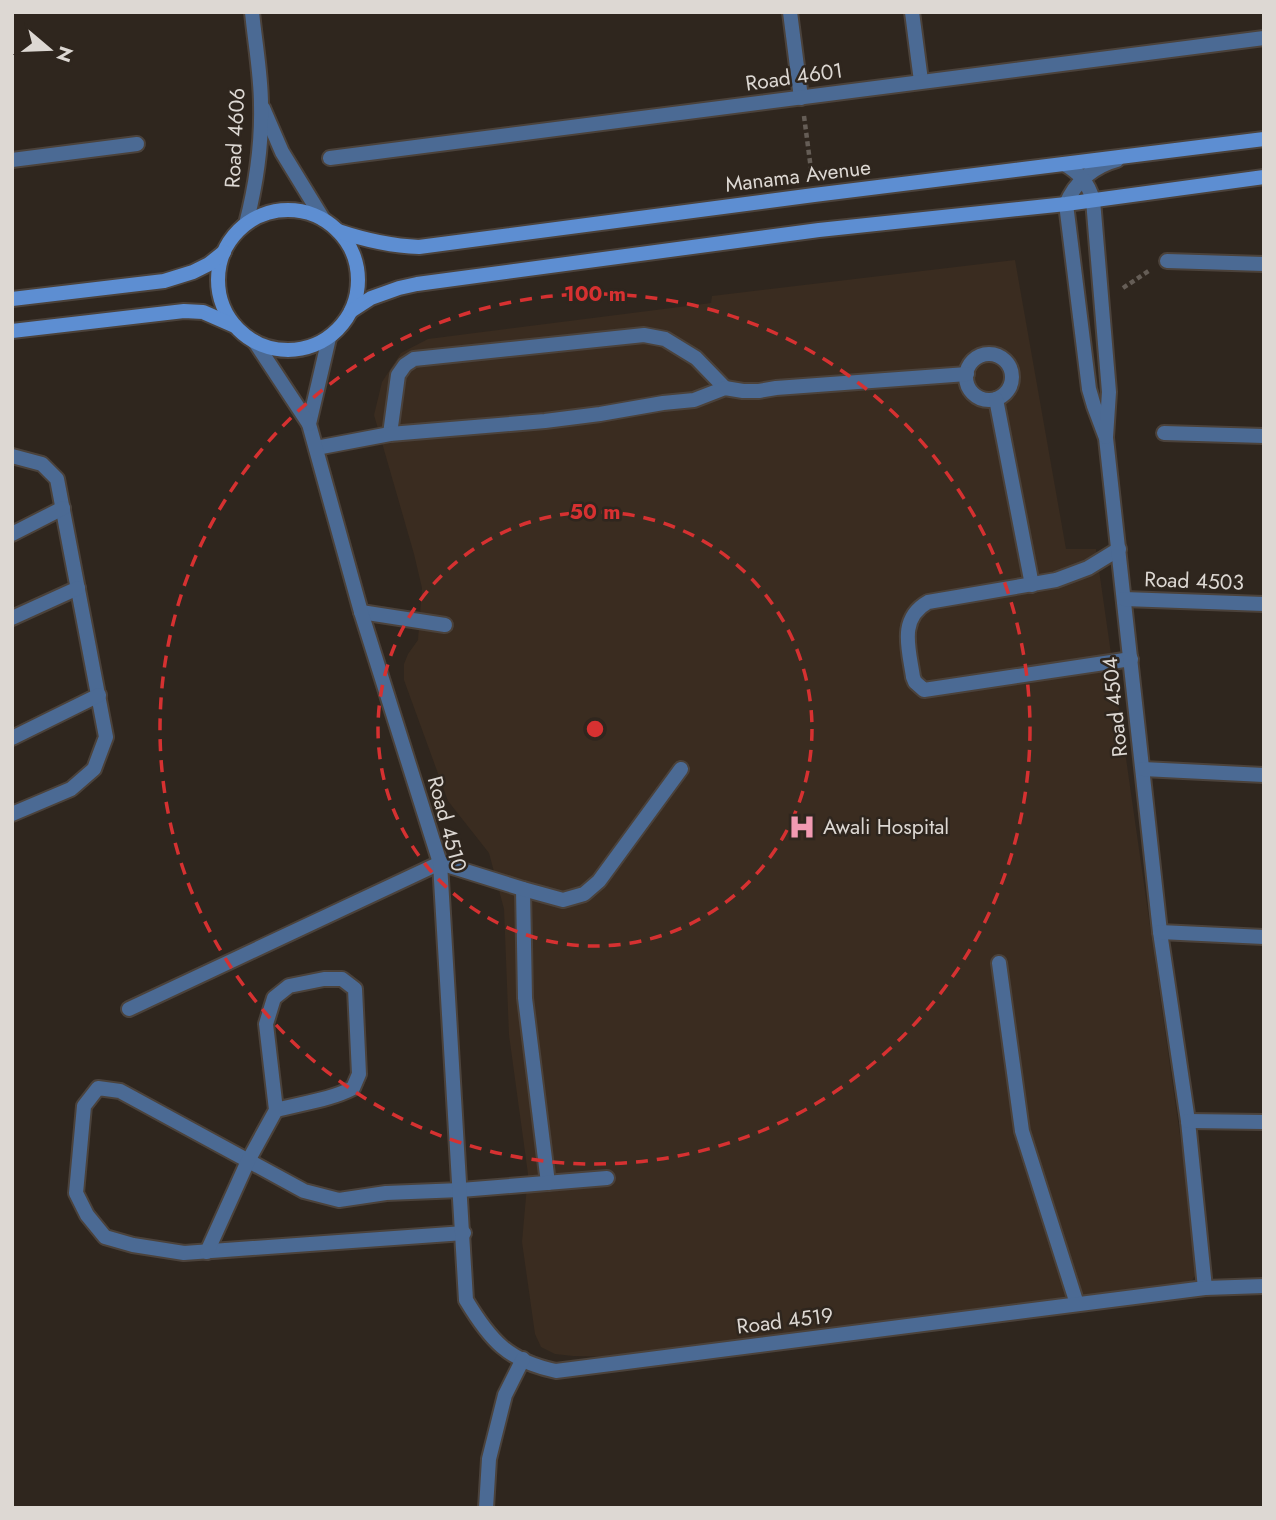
<svg xmlns="http://www.w3.org/2000/svg" width="1276" height="1520" font-family="Jost,sans-serif">
	<rect width="100%" height="100%" fill="#2f261e"/>
	<polygon fill="#3a2c20" points="1015,260 1066,549 1096,549 1198,1261 1197,1273 1191,1282 624,1357 573,1356 555,1354 541,1347 535,1334 522,1242 528,1174 509,1035 504,909 489,853 448,801 404,680 404,664 408,654 418,640 422,588 414,554 374,415 382,382 401,353 428,339 711,303 712,296"/>
	<g fill="none" stroke-linecap="round" stroke-linejoin="round">
		<defs>
			<g id="lane">
				<polyline points="12,160 137,144"/>
				<circle cx="989" cy="377" r="23"/>
				<polyline points="996,399 1032,585"/>
				<polyline points="390,434 398,375 405,365 414,359 644,335 665,339 696,358 725,388"/>
				<polyline points="316,448 390,434 545,421 600,414 663,403 694,400 725,388 743,391 759,391 776,388 967,374"/>
				<polyline points="12,456 42,464 57,479 106,737 94,769 71,789 12,814"/>
				<polyline points="12,534 63,508"/>
				<path d="M1119,549L1088,568L1056,580L928,602C898,619 909,649 913,677L915,682L924,690L1131,659"/>
				<polyline points="361,612 445,625"/>
				<polyline points="12,618 78,588"/>
				<polyline points="12,738 99,695"/>
				<polyline points="523,889 525,998 548,1183"/>
				<polyline points="999,963 1022,1131 1077,1304"/>
				<polyline points="129,1009 440,863 523,889 563,900 584,894 599,881 681,769"/>
				<polyline points="464,1233 184,1253 133,1245 105,1237 87,1215 76,1193 84,1106 98,1088 120,1091 304,1191 339,1200 386,1193 461,1190 607,1178"/>
				<path d="M207,1252L248,1161L276,1110L266,1024L274,998L289,986L324,979H342L355,989L359,1074L353,1088C330,1100 302,1103 276,1110"/>
			</g>
			<g id="street">
				<polyline points="790,12 801,98"/>
				<polyline points="912,12 921,81"/>
				<polyline points="263,108 282,152 323,219"/>
				<path d="M330,158C641,118 952,77 1264,38"/>
				<path d="M1117,160C1094,166 1075,182 1066,204L1089,389L1094,406L1106,438L1160,932L1188,1121L1205,1288"/>
				<path d="M1064,164C1080,173 1088,183 1093,200L1109,392L1106,437"/>
				<path d="M246,224C256,185 262,146 261,105C261,74 255,43 252,12"/>
				<polyline points="1167,261 1264,264"/>
				<path d="M329,338L309,424L361,612L440,863L466,1300C490,1340 508,1361 556,1371L1205,1288L1264,1286"/>
				<polyline points="255,342 309,424"/>
				<polyline points="1164,433 1264,436"/>
				<polyline points="1124,599 1264,604"/>
				<polyline points="1143,769 1264,775"/>
				<polyline points="1160,932 1264,937"/>
				<polyline points="1188,1121 1264,1122"/>
				<polyline points="486,1508 489,1459 505,1395 523,1359"/>
			</g>
			<g id="secondary">
				<circle cx="288" cy="280" r="70"/>
				<path d="M338,231C365,240 391,246 419,247L814,195L1264,139"/>
				<polyline points="12,299 164,281 193,272 209,264 224,252"/>
				<polyline points="351,311 371,298 399,288 417,284 819,230 1066,204 1264,177"/>
				<polyline points="12,331 184,311 203,312 235,326"/>
			</g>
		</defs>
		<use href="#lane" stroke="#4b423b" stroke-width="18"/>
		<use href="#street" stroke="#4b423b" stroke-width="18"/>
		<use href="#secondary" stroke="#4b423b" stroke-width="18"/>
		<g stroke="#655d56" stroke-width="4.5" stroke-dasharray="5 3.5" stroke-linecap="butt">
			<polyline points="804,116 812,177"/>
			<polyline points="1123,288 1150,270"/>
		</g>
		<use href="#lane" stroke="#4b6a94" stroke-width="14"/>
		<use href="#street" stroke="#4b6a94" stroke-width="14"/>
		<use href="#secondary" stroke="#5d8ed2" stroke-width="14"/>
	</g>
	<g fill="none" stroke="#d63131" stroke-width="3.5" stroke-dasharray="12 9">
		<circle cx="595" cy="729" r="217"/>
		<circle cx="595" cy="729" r="435"/>
	</g>
	<defs>
		<symbol id="hospital-bare" viewBox="-9 -9 18 18"><path d="M-5-5h3v3.5h4V-5h3V5h-3V1.5h-4V5h-3Z" fill="#f19ab2" stroke="#2f261e" stroke-width="2.5" paint-order="stroke"/></symbol>
	</defs>
	<g fill-rule="evenodd">
		<use href="#hospital-bare" x="783" y="808" width="38" height="38"/>
	</g>
	<g text-anchor="middle" dominant-baseline="central" stroke-width="5" stroke-linejoin="round" paint-order="stroke">
		<g font-size="21" fill="#ddd8d3" stroke="#2f261e">
			<text transform="translate(794 77) rotate(-8)">Road 4601</text>
			<text transform="translate(235 138) rotate(-87)">Road 4606</text>
			<text transform="translate(798 176) rotate(-7)">Manama Avenue</text>
			<text transform="translate(1194 581) rotate(2)">Road 4503</text>
			<text transform="translate(1115 707) rotate(-96)">Road 4504</text>
			<text transform="translate(447 824) rotate(75)">Road 4510</text>
			<text transform="translate(785 1321) rotate(-7)">Road 4519</text>
		</g>
		<g font-size="21" fill="#ddd8d3" stroke="#2f261e" text-anchor="start">
			<text x="823" y="827">Awali Hospital</text>
		</g>
	</g>
	<circle cx="595" cy="729" r="10" fill="#d63131" stroke="#2f261e" stroke-width="3.5"/>
	<g font-size="21" text-anchor="middle" font-weight="bold" fill="#d63131" stroke="#2f261e" stroke-width="5" stroke-linejoin="round" paint-order="stroke">
		<text x="595" y="301">100 m</text>
		<text x="595" y="519">50 m</text>
	</g>
	<rect width="1276" height="1520" fill="none" stroke="#ddd8d3" stroke-width="28"/>
	<g transform="translate(49 49) rotate(109)" stroke="#2f261e" stroke-width="5" paint-order="stroke">
	<path d="M0-5L12 26L0 18L-12 26Z" fill="#ddd8d3"/>
	<text y="-10" font-size="19" font-weight="bold" text-anchor="middle" fill="#ddd8d3">N</text>
	</g>
</svg>
